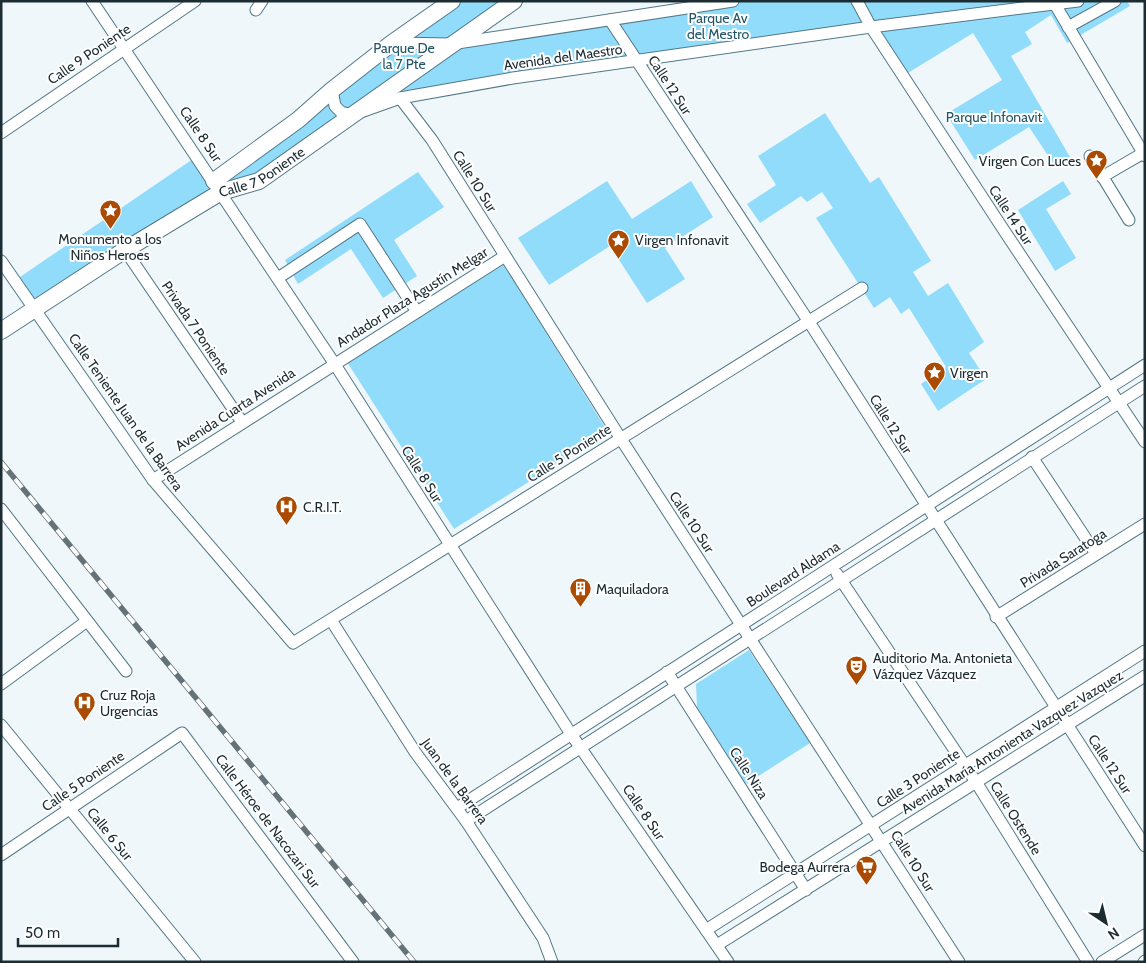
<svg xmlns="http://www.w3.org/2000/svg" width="1146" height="963" font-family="Cabin,sans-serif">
	<rect width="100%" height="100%" fill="#eff7fb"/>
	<g fill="#92dcfb">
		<polygon points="453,1 510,1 259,180 232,189 222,178"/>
		<polygon points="743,1 1127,1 1130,6 1067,43 1051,15 1025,32 1032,44 1011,56 1070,157 1055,166 1029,127 975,160 946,114 1002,80 973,33 903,76 871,27 402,93 398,83 461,48 610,21"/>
		<polygon points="825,113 870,183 879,177 931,261 913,272 928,296 948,283 984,342 969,353 986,379 938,411 921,384 946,367 909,308 901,314 890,297 874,308 816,218 833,208 822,192 807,202 801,196 760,223 747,204 776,185 758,156"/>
		<polygon points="193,159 217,189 38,304 20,277"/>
		<polygon points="418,172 444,207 394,240 417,276 383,298 351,249 298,284 285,260"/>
		<polygon points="607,181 632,219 691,181 713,217 665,248 685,279 647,303 610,246 549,285 518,238"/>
		<polygon points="1063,181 1071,194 1046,209 1076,258 1055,271 1018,210"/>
		<polygon points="503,264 608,432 454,529 347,362"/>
		<polygon points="749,650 810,743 746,784 697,707 696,684"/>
	</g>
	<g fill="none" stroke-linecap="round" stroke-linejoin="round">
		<defs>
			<g id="minor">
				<polyline points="92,1 334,363 571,734 728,962"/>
				<polyline points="857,1 871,27 1005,232 1145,442"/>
				<polyline points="1053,1 1145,156"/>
				<polyline points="256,10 262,1"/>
				<polyline points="610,20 811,325 1145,846"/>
				<polyline points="1068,27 1115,1"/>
				<polyline points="392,43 451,44 733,1"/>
				<polyline points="332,90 335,106 341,112 352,115 400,98 513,78 871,27 1078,1"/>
				<polyline points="400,98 432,140 621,439 959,962"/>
				<polyline points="1,133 195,1"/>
				<polyline points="1090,156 1129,220"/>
				<polyline points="1102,177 1145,152"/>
				<polyline points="125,250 242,422"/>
				<polyline points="1,261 153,480 293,643 862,288"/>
				<polyline points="278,278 360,224 417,312"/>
				<polyline points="1032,457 1096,554"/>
				<polyline points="153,480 505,256"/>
				<polyline points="1,509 126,671"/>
				<polyline points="837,574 976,782 1088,962"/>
				<polyline points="996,617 1145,524"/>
				<polyline points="331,620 415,752 466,821 543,938 552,962"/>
				<polyline points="667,672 806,890"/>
				<polyline points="1,684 87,621"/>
				<polyline points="1,725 195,962"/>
				<polyline points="457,808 1145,365"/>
				<polyline points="466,821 1145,386"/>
				<polyline points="1,855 182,733 353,962"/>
				<polyline points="706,930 1145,651"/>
				<polyline points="717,945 1145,676"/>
				<polyline points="1102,962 1145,935"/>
				<polyline points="1144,962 1145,961"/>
			</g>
			<g id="secondary">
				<polyline points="214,181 298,120 332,90 392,43 452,1"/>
				<path id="s1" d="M1,331L125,250L221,192L259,181L514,1"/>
			</g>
		</defs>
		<use href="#minor" stroke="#527888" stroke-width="13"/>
		<use href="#secondary" stroke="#527888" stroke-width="18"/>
		<use href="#minor" stroke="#fff" stroke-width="11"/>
		<use href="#secondary" stroke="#fff" stroke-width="16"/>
		<defs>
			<polyline id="rail" points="1,462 414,962"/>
		</defs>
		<use href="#rail" stroke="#657278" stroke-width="5.5"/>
		<use href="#rail" stroke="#fff" stroke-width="4" stroke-dasharray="11" stroke-linecap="butt"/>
	</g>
	<defs>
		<symbol id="sight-pin" viewBox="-11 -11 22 30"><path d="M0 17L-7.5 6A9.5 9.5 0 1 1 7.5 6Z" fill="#ab4a01" stroke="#fff"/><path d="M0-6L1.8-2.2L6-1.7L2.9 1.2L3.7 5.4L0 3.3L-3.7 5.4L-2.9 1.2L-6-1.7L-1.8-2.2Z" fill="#fff"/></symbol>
		<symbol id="hospital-pin" viewBox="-11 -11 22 30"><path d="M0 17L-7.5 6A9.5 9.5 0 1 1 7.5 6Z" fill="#ab4a01" stroke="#fff"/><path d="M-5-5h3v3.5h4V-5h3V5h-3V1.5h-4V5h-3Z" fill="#fff"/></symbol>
		<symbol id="building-pin" viewBox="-11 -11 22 30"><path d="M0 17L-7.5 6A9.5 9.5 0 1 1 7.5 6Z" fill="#ab4a01" stroke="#fff"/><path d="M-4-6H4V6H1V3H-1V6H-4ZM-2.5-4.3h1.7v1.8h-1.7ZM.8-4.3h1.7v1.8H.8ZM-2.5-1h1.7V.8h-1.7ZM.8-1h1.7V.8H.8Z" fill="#fff"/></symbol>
		<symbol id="theatre-pin" viewBox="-11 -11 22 30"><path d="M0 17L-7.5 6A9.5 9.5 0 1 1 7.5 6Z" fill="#ab4a01" stroke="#fff"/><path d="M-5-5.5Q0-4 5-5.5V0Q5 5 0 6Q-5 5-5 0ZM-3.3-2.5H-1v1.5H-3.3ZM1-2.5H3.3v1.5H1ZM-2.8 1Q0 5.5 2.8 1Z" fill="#fff"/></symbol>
		<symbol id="supermarket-pin" viewBox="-11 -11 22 30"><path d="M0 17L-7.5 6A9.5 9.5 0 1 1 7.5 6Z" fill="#ab4a01" stroke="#fff"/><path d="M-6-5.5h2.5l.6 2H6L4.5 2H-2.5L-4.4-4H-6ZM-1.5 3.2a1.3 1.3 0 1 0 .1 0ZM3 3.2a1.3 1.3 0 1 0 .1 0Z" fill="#fff"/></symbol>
	</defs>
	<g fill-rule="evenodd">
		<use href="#sight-pin" x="1084" y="148" width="25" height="34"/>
		<use href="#sight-pin" x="98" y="198" width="25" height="34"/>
		<use href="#sight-pin" x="606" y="228" width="25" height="34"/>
		<use href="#sight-pin" x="922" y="360" width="25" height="34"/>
		<use href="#hospital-pin" x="274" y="494" width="25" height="34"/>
		<use href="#building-pin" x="568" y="576" width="25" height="34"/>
		<use href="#theatre-pin" x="844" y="654" width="25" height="34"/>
		<use href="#hospital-pin" x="72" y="690" width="25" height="34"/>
		<use href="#supermarket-pin" x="854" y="854" width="25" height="34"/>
	</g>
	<g text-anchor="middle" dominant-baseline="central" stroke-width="4" stroke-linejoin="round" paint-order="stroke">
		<g font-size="14" fill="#235669" stroke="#fff">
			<text x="718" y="18">Parque Av<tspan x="718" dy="16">del Mestro</tspan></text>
			<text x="404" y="48">Parque De<tspan x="404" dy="16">la 7 Pte</tspan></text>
			<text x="994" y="117">Parque Infonavit</text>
		</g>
		<g font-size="14" fill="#1c2c33" stroke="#fff">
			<text transform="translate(89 54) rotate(-34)">Calle 9 Poniente</text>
			<text transform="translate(563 57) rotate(-8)">Avenida del Maestro</text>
			<text transform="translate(670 85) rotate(57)">Calle 12 Sur</text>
			<text transform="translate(201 134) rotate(56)">Calle 8 Sur</text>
			<text stroke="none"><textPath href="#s1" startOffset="306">Calle 7 Poniente</textPath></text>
			<text transform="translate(475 181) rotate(58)">Calle 10 Sur</text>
			<text transform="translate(1011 215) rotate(57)">Calle 14 Sur</text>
			<text transform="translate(412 297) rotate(-32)">Andador Plaza Agustín Melgar</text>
			<text transform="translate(196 328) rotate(56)">Privada 7 Poniente</text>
			<text transform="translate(235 409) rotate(-33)">Avenida Cuarta Avenida</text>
			<text transform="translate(126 412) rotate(55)">Calle Teniente Juan de la Barrera</text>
			<text transform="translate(891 424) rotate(58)">Calle 12 Sur</text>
			<text transform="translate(569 453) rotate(-32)">Calle 5 Poniente</text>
			<text transform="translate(422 474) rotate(58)">Calle 8 Sur</text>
			<text transform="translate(692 522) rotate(57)">Calle 10 Sur</text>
			<text transform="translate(1063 558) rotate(-32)">Privada Saratoga</text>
			<text transform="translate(793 574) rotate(-33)">Boulevard Aldama</text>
			<text transform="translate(1012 742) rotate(-32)">Avenida María Antonienta Vazquez Vazquez</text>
			<text transform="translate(1110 764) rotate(57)">Calle 12 Sur</text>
			<text transform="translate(749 773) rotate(57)">Calle Niza</text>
			<text transform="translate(918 778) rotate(-33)">Calle 3 Poniente</text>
			<text transform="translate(83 781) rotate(-34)">Calle 5 Poniente</text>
			<text transform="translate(455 781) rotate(54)">Juan de la Barrera</text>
			<text transform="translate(644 812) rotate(56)">Calle 8 Sur</text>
			<text transform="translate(1016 818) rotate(58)">Calle Ostende</text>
			<text transform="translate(268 821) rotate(53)">Calle Héroe de Nacozari Sur</text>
			<text transform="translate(110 834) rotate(51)">Calle 6 Sur</text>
			<text transform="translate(913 861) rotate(58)">Calle 10 Sur</text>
		</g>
		<g font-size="14" fill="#1c2c33" stroke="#fff" text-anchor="start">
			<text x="1081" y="161" text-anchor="end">Virgen Con Luces</text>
			<text x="110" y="239" text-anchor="middle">Monumento a los<tspan x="110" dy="16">Niños Heroes</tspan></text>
			<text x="635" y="240">Virgen Infonavit</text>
			<text x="950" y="373">Virgen</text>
			<text x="303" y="507">C.R.I.T.</text>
			<text x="596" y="589">Maquiladora</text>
			<text x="873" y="658">Auditorio Ma. Antonieta<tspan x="873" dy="16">Vázquez Vázquez</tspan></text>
			<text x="100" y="695">Cruz Roja<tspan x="100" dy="16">Urgencias</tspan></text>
			<text x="850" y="867" text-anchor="end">Bodega Aurrera</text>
		</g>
	</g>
	<rect width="1146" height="963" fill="none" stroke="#1c2c33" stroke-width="5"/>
	<g transform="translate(1106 923) rotate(145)" stroke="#ffffff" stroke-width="4" paint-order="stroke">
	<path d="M0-4L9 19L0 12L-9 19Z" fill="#1c2c33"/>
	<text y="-8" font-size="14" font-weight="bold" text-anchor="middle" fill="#1c2c33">N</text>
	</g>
	<path d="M18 938v8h100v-8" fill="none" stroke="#1c2c33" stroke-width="2.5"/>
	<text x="25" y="938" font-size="15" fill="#1c2c33" stroke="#ffffff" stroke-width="4" paint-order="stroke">50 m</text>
</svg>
